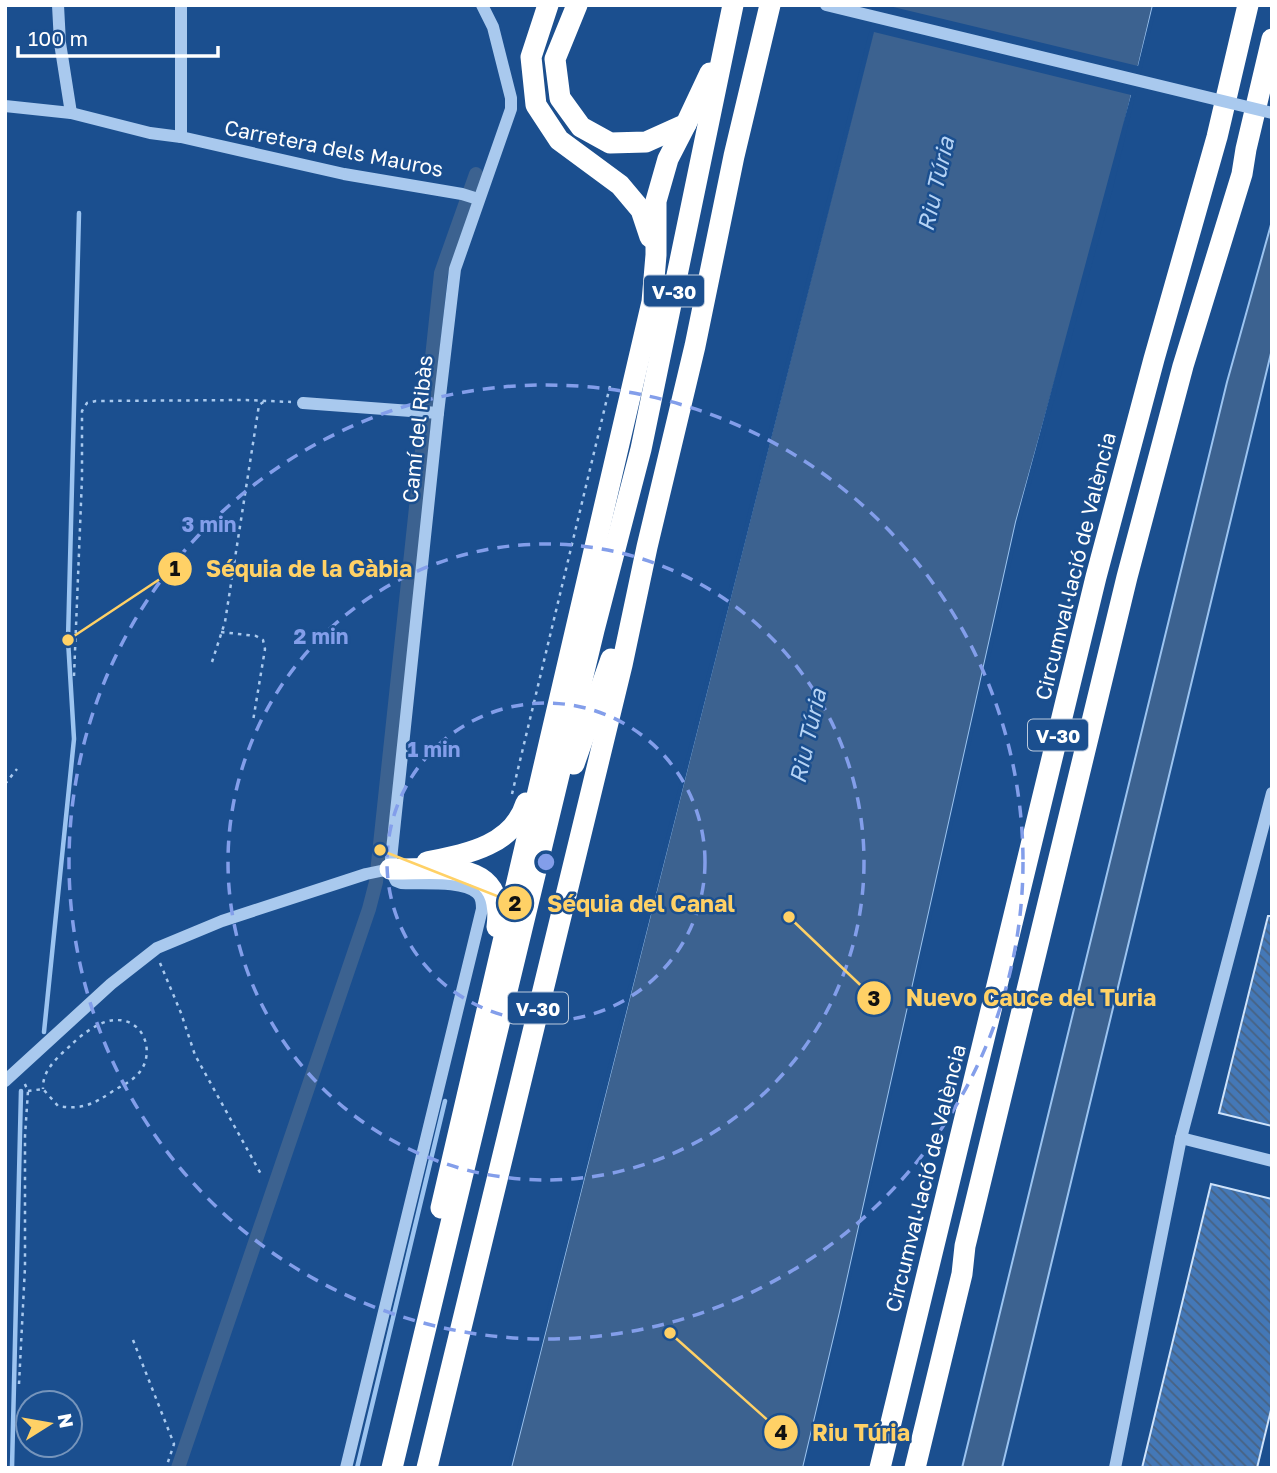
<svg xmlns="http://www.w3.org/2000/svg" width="1277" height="1473" font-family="'Golos Text',sans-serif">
	<defs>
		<pattern id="building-back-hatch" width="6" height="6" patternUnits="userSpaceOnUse" patternTransform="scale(1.75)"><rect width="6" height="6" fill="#4478b7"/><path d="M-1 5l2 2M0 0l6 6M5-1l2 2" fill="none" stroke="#486282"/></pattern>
	</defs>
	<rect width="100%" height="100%" fill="#1b4f8f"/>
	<g fill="#3c6290" stroke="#9cc4f0" stroke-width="2">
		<polygon points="879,5 1153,5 1110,187 1016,522 840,1312 803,1468 511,1468"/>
		<polygon points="1272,221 1272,349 1002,1468 962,1468 1227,382"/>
	</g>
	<polygon fill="#1b4f8f" points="876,5 885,5 1138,66 1153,5 1157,5 1113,188 1020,523 843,1312 806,1468 803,1468 840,1312 1016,522 1131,95 874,32 511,1468 507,1468"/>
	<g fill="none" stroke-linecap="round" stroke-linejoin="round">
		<g stroke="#9cc4f0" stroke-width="4.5">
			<polyline points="44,1032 74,739 68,640 79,213"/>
			<polyline points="12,1468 21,1091"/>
			<polyline points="357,1468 445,1101"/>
		</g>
		<polyline stroke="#3c6290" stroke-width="14" points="178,1468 369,909 376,882 441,273 476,174"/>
	</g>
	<g fill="url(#building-back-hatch)" stroke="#cfe3fa" stroke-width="2">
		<polygon points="1268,916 1272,916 1272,1126 1219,1113"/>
		<polygon points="1211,1184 1272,1199 1272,1406 1263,1443 1257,1468 1142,1468"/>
	</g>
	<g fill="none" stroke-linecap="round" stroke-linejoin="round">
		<g stroke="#a9c9ee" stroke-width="2.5" stroke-dasharray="3.5 5" stroke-linecap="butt">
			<polyline points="221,632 256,636 263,640 265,649 253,721"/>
			<polyline points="212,662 225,622 259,405 265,401"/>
			<polyline points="74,676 82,478 82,411 87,403 96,401 246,400 291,402"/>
			<polyline points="5,784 17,769"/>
			<polyline points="512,794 610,386"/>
			<polyline points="160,963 181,1013 195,1055 262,1176"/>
			<path d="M28,1091L43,1089L58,1106C82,1110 94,1104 113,1091C121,1086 130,1082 136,1076C156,1058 147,1021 118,1020C102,1019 82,1034 71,1045C58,1057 42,1070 43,1089"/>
			<polyline points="133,1340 174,1444 166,1468"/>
			<polyline points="19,1384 25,1267 25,1136 28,1091 24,1082"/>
		</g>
		<g stroke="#a9c9ee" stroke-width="12">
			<polyline points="58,5 60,43 71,113"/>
			<polyline points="181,5 181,137"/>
			<polyline points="5,106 71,113 150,133 181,137 344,174 462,194 478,199"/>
			<polyline points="303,403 438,413"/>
			<polyline points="390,869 438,413 455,269 511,109 511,98 493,27 482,5"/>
			<polyline points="5,1081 111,984 157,948 222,921 366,874 390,869"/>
			<polyline points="1181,1138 1272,1161"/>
			<path d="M346,1468L482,909C482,903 482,897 477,893C464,880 420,884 401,883L396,881L390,869"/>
			<polyline points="1115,1468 1181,1138 1272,793"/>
		</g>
		<g stroke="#fff" stroke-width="21">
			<polyline points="548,5 531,57 536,105 559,140 620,185 641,210 650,237"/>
			<polyline points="577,5 555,59 560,98 581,127 610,143 646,142 686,124 710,73"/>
			<polyline points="574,764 611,659"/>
			<path d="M427,862C466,854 513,846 526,803"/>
			<path d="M390,869C439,870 506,856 497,927"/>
			<polyline points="441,1208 652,302 656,255 656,201 668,159 686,124"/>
			<polyline points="392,1468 594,630 641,449 733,5"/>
			<polyline points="427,1468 622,665 647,547 695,346 734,156 770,5"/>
			<polyline points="880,1468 1096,577 1154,359 1217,137 1248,5"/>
			<polyline points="915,1468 962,1274 965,1246 1127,577 1183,366 1242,174 1246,149 1272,39"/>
		</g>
		<polyline stroke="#a9c9ee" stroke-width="12" points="826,5 1272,113"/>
	</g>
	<g fill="none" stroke="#839eea" stroke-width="3.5" stroke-dasharray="12 9">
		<circle cx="546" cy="862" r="159"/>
		<circle cx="546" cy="862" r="318"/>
		<circle cx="546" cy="862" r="477"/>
	</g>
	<g text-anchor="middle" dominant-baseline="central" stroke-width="5" stroke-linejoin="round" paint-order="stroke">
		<g fill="#1b4f8f" stroke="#bbcadd" stroke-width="2">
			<rect x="644" y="275.5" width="60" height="31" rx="5"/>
			<rect x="1028" y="719.5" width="60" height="31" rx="5"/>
			<rect x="508" y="992.5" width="60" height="31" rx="5"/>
		</g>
		<g font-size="19" font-weight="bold" fill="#fff">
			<text x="674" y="291">V-30</text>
			<text x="1058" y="735">V-30</text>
			<text x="538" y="1008">V-30</text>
		</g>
		<g font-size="21" fill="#fff" stroke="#1b4f8f">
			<text transform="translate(334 148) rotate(11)">Carretera dels Mauros</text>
			<text transform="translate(417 429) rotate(-84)">Camí del Ribàs</text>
			<text transform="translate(1075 566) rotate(-76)">Circumval·lació de València</text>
			<text transform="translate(925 1178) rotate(-76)">Circumval·lació de València</text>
		</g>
		<g font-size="23" font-style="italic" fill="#b5d3f5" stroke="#1b4f8f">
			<text transform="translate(935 184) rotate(-77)">Riu Túria</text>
			<text transform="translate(807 736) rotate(-77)">Riu Túria</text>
		</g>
	</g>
	<circle cx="546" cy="862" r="10" fill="#839eea" stroke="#1b4f8f" stroke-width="3.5"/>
	<g font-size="21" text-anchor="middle" font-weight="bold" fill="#839eea" stroke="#1b4f8f" stroke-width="5" stroke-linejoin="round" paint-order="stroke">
		<text x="209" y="532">3 min</text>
		<text x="321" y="644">2 min</text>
		<text x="434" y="757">1 min</text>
	</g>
	<path fill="none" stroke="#ffd166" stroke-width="2.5" d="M68 640L175 569M380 850L515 903M789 917L874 998M670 1333L781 1432"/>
	<g fill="#ffd166" stroke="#1b4f8f" stroke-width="2.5">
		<circle cx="68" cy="640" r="7"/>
		<circle cx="380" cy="850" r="7"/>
		<circle cx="789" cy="917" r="7"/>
		<circle cx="670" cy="1333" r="7"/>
		<circle cx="175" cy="569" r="18"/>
		<circle cx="515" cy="903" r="18"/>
		<circle cx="874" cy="998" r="18"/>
		<circle cx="781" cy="1432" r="18"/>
	</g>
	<g font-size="21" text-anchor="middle" font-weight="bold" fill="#111">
		<text x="175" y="576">1</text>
		<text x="515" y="911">2</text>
		<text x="874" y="1006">3</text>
		<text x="781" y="1440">4</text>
	</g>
	<g font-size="23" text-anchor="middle" font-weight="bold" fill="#ffd166" stroke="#1b4f8f" stroke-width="5" stroke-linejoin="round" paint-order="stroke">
		<text x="309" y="577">Séquia de la Gàbia</text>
		<text x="641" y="912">Séquia del Canal</text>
		<text x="1031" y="1006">Nuevo Cauce del Turia</text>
		<text x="861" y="1441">Riu Túria</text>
	</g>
	<rect width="1277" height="1473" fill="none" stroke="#ffffff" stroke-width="14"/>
	<g transform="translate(49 1424) rotate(79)"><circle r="33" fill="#1b4f8f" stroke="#7695bc" stroke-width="2"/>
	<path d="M0-5L12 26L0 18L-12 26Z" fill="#ffd166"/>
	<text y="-10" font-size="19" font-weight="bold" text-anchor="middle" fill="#ffffff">N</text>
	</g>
	<path d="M18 46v10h200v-10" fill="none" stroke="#ffffff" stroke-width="3.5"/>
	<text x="28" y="46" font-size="21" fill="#ffffff" stroke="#1b4f8f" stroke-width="5" paint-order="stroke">100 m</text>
</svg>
